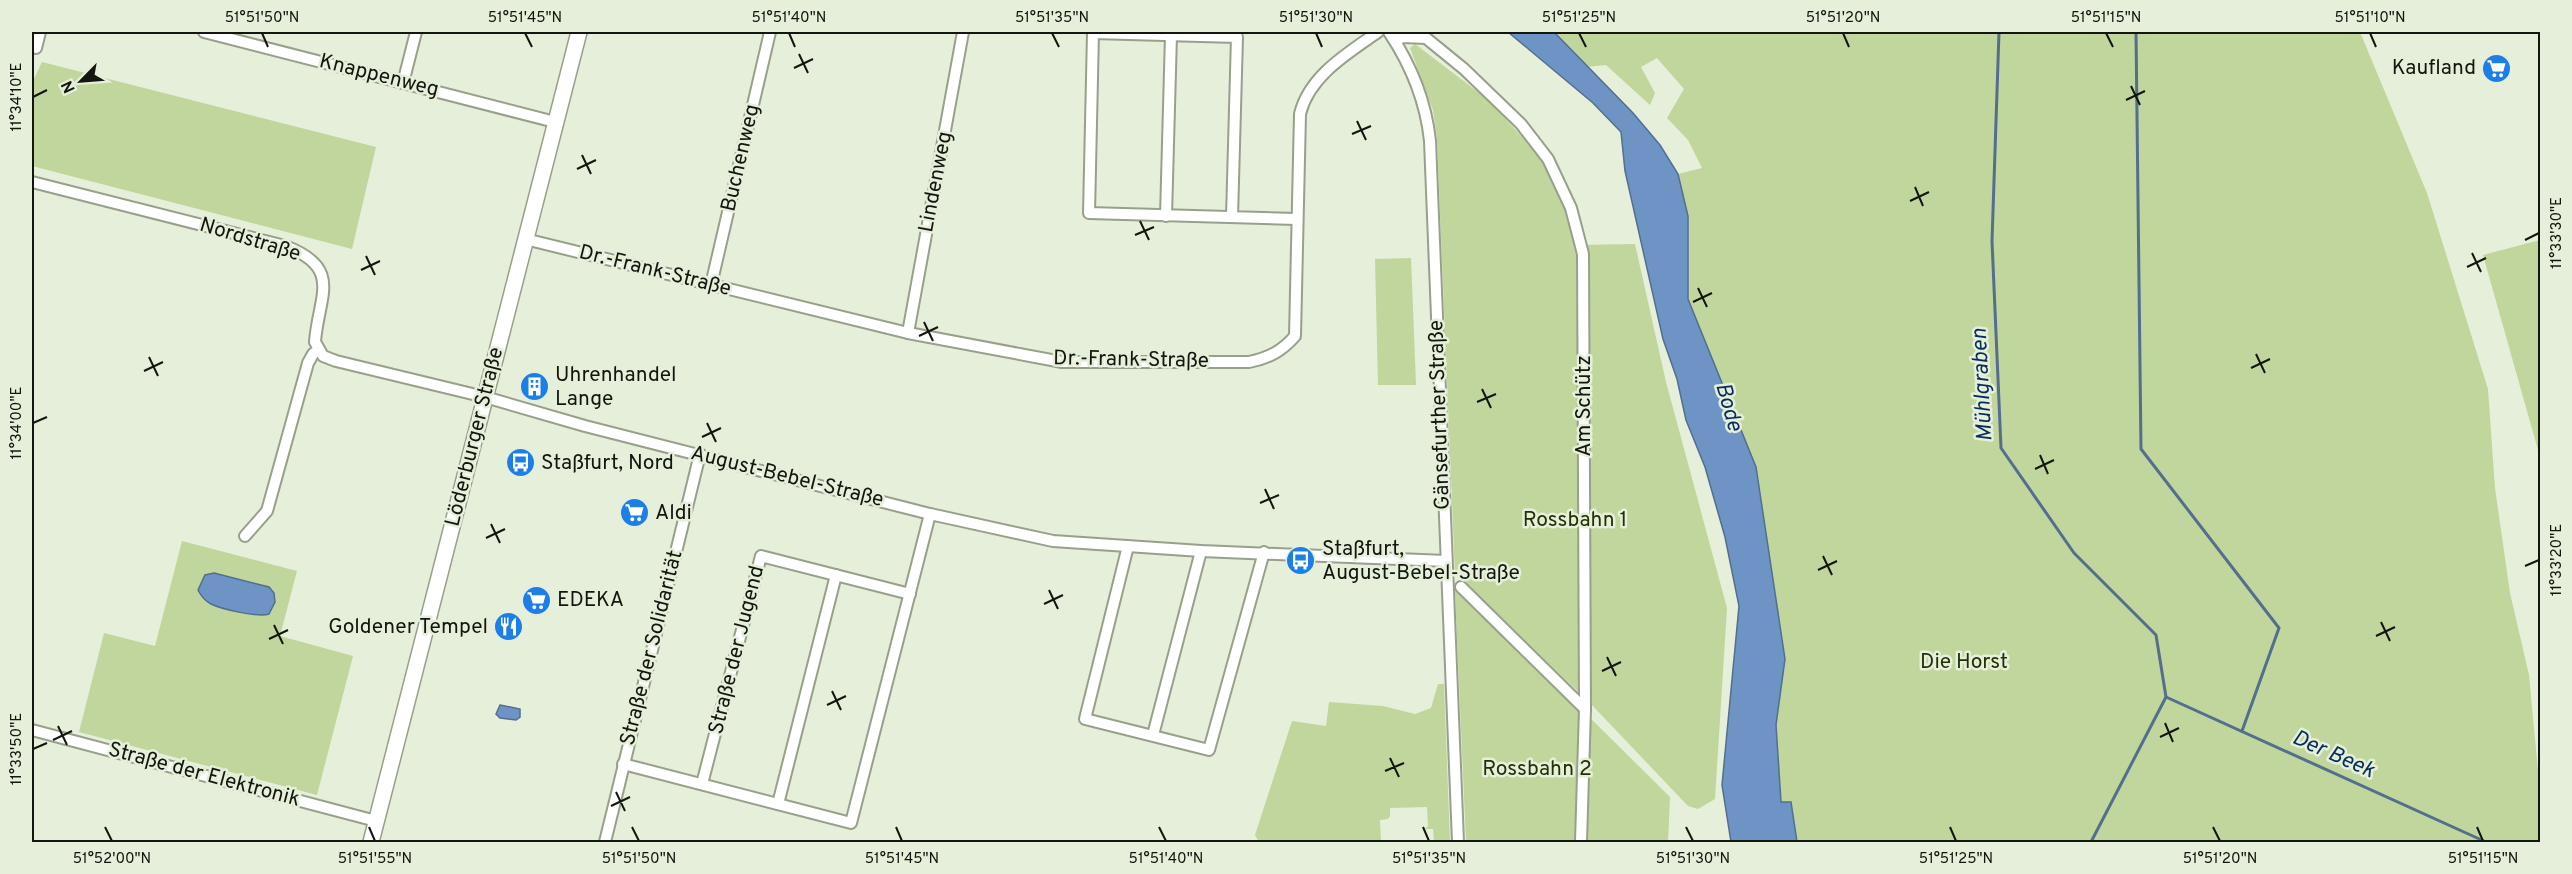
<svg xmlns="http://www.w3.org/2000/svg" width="2572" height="874" font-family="Overpass,sans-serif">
	<rect width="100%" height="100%" fill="#e6efda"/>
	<g fill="#c0d69c">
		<polygon points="1554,32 2360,32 2427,193 2488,389 2495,488 2510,593 2529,675 2540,792 2540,842 1797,842 1791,803 1781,802 1776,725 1785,659 1756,467 1688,299 1688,216 1678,174 1702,168 1688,140 1667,118 1684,89 1657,58 1641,67 1655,93 1650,105 1606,65 1586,67"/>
		<polygon points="1415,44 1486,98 1542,158 1569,208 1579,245 1635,244 1666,382 1727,608 1715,799 1698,809 1688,806 1590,703 1455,574 1437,139 1433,110 1410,48"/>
		<polygon points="42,62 376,147 352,249 32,166 32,83"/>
		<polygon points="2540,240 2540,457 2483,255"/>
		<polygon points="1411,258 1416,385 1378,385 1375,259"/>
		<polygon points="182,541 297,571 280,636 353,656 317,795 79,732 104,633 155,646"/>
		<polygon points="1457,589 1461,590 1670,797 1668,842 1466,842 1455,592"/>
		<polygon points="1438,684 1444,684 1450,842 1434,842 1433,829 1425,829 1428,826 1427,807 1390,808 1390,816 1388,819 1380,820 1381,842 1259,842 1255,835 1292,721 1326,726 1329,702 1383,706 1415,714 1431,708"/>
	</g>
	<g fill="#6e94c5" stroke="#536e8e" stroke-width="1.5">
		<polygon points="1508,32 1554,32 1633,113 1660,145 1678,174 1688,216 1688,299 1756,467 1785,659 1776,725 1781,802 1791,802 1797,842 1731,842 1722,785 1739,606 1725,537 1705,467 1686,420 1677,379 1663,339 1625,171 1621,132 1593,103"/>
		<path d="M214,573L269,587L274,593L275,602L269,614C259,618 221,609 211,604C205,601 201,596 198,590L205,575Z"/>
		<polygon points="500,705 520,709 520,717 516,720 500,718 496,714"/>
	</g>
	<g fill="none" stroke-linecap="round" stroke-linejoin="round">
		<g stroke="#536e8e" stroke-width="3">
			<polyline points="1999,32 1992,241 2001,448 2074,553 2156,635 2166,697 2091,842"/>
			<polyline points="2136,32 2141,449 2279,628 2242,731"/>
			<polyline points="2166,697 2486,842"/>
		</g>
		<defs>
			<g id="street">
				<polyline points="204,32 555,122"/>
				<path d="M1389,32C1411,65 1426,102 1430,141L1458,842"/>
				<polyline points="1395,40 1403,37 1426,38 1464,69 1521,124 1548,159 1571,208 1583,254 1585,709 1581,842"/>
				<polyline points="36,48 40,32"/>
				<polyline points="403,83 416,32"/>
				<path d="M32,182L285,246C344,268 318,297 315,342L323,356L336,361L485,397L585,426L930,514L1053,541L1201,551L1446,561"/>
				<polyline points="1166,216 1171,35"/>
				<polyline points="1232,217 1237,37 1093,33 1089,213 1296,219"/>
				<path d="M525,239L908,333L1062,362H1249C1269,358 1282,351 1295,336L1300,114C1309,76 1348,53 1378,32"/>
				<polyline points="711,285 770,32"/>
				<polyline points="908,333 963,32"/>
				<polyline points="245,536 267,511 308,363 313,354 318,350"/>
				<polyline points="1128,546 1085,719 1209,750 1264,552"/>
				<polyline points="1461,587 1585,709"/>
				<polyline points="32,730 376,821"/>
				<polyline points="1153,735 1201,551"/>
				<polyline points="623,764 851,823 930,514"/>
				<polyline points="702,784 761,556 910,594"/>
				<polyline points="778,804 836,575"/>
				<polyline points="605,842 700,454"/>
			</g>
			<polyline id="secondary" points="371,842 579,32"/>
		</defs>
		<use href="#street" stroke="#98a08c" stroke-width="14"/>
		<use href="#secondary" stroke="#98a08c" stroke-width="18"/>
		<use href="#street" stroke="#fff" stroke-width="10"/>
		<use href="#secondary" stroke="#fff" stroke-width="15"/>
	</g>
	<path fill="none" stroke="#13160f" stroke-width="2" d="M262,33L268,47M525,33L532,47M789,33L795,47M1052,33L1059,47M1316,33L1322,47M1579,33L1586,47M1843,33L1849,47M2106,33L2113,47M2370,33L2376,47M799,54L808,73M794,68L813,59M2131,86L2140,105M33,97L47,90M2126,100L2145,91M1357,121L1366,140M1352,134L1371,126M582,155L591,174M577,169L596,160M1915,187L1923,206M1910,201L1929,192M1140,221L1149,240M1135,235L1154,227M2525,240L2539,233M2472,253L2481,272M366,256L375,275M2467,267L2486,258M361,270L380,261M1698,288L1707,307M1693,302L1712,293M924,322L933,341M919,336L938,327M2256,354L2265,373M149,357L158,376M2251,368L2270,359M144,371L163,362M1482,389L1491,408M1477,402L1496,394M33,423L47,417M707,423L716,442M702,437L721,428M2040,455L2048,474M2035,469L2054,460M1265,489L1274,509M1260,503L1279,495M491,524L500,543M486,538L505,529M1823,556L1832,575M2525,566L2539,560M1818,570L1837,561M1049,590L1058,609M1044,604L1063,595M2381,622L2390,641M274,625L283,644M2376,636L2395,627M269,639L288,630M1607,657L1616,676M1602,671L1621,662M832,691L841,710M827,705L846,696M2165,723L2173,742M58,726L67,745M2160,737L2179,728M53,740L72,731M33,749L47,743M1390,758L1399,777M1385,771L1404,763M616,792L625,811M611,806L630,797M105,827L112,841M369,827L375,841M632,827L639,841M896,827L902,841M1159,827L1166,841M1423,827L1429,841M1686,827L1693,841M1950,827L1956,841M2213,827L2220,841M2477,827L2483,841"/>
	<defs>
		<symbol id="supermarket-disc" viewBox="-11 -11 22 22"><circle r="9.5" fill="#1c7ee7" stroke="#e6efda"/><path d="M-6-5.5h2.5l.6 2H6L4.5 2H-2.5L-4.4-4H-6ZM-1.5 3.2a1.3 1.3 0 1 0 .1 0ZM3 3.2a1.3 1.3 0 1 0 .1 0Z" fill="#fff"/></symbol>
		<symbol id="building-disc" viewBox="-11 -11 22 22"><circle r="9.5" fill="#1c7ee7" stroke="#e6efda"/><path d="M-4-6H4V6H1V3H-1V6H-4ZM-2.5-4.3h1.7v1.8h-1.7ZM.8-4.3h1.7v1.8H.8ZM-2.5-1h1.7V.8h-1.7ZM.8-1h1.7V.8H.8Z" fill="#fff"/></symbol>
		<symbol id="bus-disc" viewBox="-11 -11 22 22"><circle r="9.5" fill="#1c7ee7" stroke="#e6efda"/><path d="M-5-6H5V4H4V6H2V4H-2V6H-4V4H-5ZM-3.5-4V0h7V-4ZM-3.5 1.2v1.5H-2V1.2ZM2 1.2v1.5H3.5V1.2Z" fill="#fff"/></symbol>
		<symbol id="restaurant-disc" viewBox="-11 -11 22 22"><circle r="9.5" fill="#1c7ee7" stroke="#e6efda"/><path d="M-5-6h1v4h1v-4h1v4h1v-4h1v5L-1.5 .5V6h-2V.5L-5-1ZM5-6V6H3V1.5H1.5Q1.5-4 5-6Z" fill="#fff"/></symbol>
	</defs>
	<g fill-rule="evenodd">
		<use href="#supermarket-disc" x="2480" y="52" width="33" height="33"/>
		<use href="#building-disc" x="518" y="370" width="33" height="33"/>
		<use href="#bus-disc" x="504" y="446" width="33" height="33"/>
		<use href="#supermarket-disc" x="618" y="496" width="33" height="33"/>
		<use href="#bus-disc" x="1284" y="544" width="33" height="33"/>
		<use href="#supermarket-disc" x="520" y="584" width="33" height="33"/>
		<use href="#restaurant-disc" x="492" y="610" width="33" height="33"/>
	</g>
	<g text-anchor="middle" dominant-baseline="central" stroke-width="5" stroke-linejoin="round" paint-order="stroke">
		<g font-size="21" fill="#13160f" stroke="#e6efda" text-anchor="start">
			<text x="2476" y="68" text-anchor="end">Kaufland</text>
			<text x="555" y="375">Uhrenhandel<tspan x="555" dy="24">Lange</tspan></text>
			<text x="541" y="463">Staßfurt, Nord</text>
			<text x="655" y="513">Aldi</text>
			<text x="1322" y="549">Staßfurt,<tspan x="1322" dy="24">August-Bebel-Straße</tspan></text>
			<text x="557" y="600">EDEKA</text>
			<text x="488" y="627" text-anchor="end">Goldener Tempel</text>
		</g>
		<g font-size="21" fill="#13160f" stroke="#e6efda">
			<text transform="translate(379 76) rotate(14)">Knappenweg</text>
			<text transform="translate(741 158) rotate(-77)">Buchenweg</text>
			<text transform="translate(936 182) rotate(-79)">Lindenweg</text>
			<text transform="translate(250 240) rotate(17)">Nordstraße</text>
			<text transform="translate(655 271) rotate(14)">Dr.-Frank-Straße</text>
			<text transform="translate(1131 360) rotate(1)">Dr.-Frank-Straße</text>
			<text transform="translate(1584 406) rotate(-90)">Am Schütz</text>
			<text transform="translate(1440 415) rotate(-92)">Gänsefurther Straße</text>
			<text transform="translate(475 437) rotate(-76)">Löderburger Straße</text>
			<text transform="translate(787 477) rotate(14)">August-Bebel-Straße</text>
			<text transform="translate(652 648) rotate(-76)">Straße der Solidarität</text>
			<text transform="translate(737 650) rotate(-76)">Straße der Jugend</text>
			<text transform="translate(204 775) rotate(15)">Straße der Elektronik</text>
		</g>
		<g font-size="21" fill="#223003" stroke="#e6efda">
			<text x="1575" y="520">Rossbahn 1</text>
			<text x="1964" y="662">Die Horst</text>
			<text x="1537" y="769">Rossbahn 2</text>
		</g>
		<g font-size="22" font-style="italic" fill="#052e5b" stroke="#e6efda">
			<text transform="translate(1983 385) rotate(-93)">Mühlgraben</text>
			<text transform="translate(1728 407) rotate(74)">Bode</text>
			<text transform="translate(2333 755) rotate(24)">Der Beek</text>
		</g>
	</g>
	<rect width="2572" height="874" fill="none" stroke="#e6efda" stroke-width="66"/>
	<g transform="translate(81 81) rotate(245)" stroke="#e6efda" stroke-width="4.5" paint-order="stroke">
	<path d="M0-4.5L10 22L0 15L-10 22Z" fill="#13160f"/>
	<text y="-9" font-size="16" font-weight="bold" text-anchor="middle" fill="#13160f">N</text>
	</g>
	<rect x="33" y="33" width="2506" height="808" fill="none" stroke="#13160f" stroke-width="2"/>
	<g font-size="15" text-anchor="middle" fill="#13160f">
		<text x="262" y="22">51°51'50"N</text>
		<text x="525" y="22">51°51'45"N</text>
		<text x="789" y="22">51°51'40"N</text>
		<text x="1052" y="22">51°51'35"N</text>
		<text x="1316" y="22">51°51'30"N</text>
		<text x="1579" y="22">51°51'25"N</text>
		<text x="1843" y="22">51°51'20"N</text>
		<text x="2106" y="22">51°51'15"N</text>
		<text x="2370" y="22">51°51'10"N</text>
		<text transform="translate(16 97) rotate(-90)" y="5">11°34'10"E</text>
		<text transform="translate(2556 233) rotate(-90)" y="5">11°33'30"E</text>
		<text transform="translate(16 423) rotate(-90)" y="5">11°34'00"E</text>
		<text transform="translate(2556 560) rotate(-90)" y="5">11°33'20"E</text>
		<text transform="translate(16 749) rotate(-90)" y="5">11°33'50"E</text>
		<text x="112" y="863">51°52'00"N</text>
		<text x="375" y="863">51°51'55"N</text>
		<text x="639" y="863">51°51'50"N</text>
		<text x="902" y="863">51°51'45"N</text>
		<text x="1166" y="863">51°51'40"N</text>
		<text x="1429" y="863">51°51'35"N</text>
		<text x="1693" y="863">51°51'30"N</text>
		<text x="1956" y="863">51°51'25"N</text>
		<text x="2220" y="863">51°51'20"N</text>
		<text x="2483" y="863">51°51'15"N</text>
	</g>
</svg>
